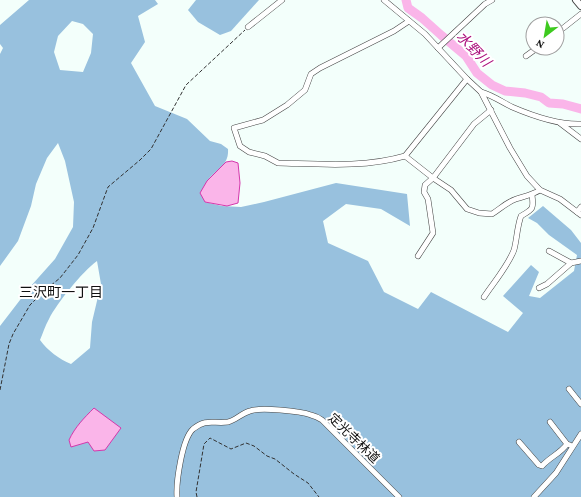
<svg xmlns="http://www.w3.org/2000/svg" width="581" height="497" font-family="'Crimson Pro','Noto Sans JP',serif">
	<rect width="100%" height="100%" fill="#f3fffb"/>
	<g fill="#98c1de" fill-rule="evenodd">
		<path d="M29,0H155L158,4L138,16L145,42L131,63L155,106L187,119L210,141L221,144L228,149C229,166 217,168 208,180C205,185 205,195 205,202L222,206L241,207L264,202L336,183L407,194L410,226L381,209L346,204L323,221L328,243L368,261L384,292L418,309L431,292L508,332L523,313L503,296L531,265L539,272L529,296L540,298L574,271L577,255L549,235L537,223L528,218L543,206L571,230L581,243V497H0V326L30,287L55,259L73,227L74,202L65,161L58,143L47,158L36,184L31,206L18,241L0,266V54L3,48L0,44V25ZM72,21L83,24L93,34L91,53L83,72L60,70L54,52L58,36ZM97,261L101,284L92,322L90,348L71,364C59,359 48,351 40,340C43,333 45,326 49,319C57,303 82,272 97,261Z"/>
		<polygon points="196,0 259,0 231,31 220,35 198,22 188,10"/>
	</g>
	<g fill="#fab5e9" stroke="#d537ac">
		<polygon points="232,161 238,163 240,183 238,203 227,206 205,202 200,193 207,181 226,162"/>
		<path d="M94,408L121,428L105,450L94,451L88,442L71,447L69,440C75,427 84,418 94,408Z"/>
	</g>
	<g fill="none" stroke-linecap="round" stroke-linejoin="round">
		<polyline stroke="#fab5e9" stroke-width="9" points="406,0 408,8 422,18 441,35 466,56 477,73 492,85 505,91 525,93 541,97 549,103 563,104 581,109"/>
		<defs>
			<g id="minor">
				<polyline points="384,0 425,34 467,79 481,92 510,148 527,176 540,190 560,199 581,215"/>
				<path d="M409,21L394,31L320,68L311,74L305,90L287,105L263,120L234,128L240,146L249,152L265,156L278,163C320,164 364,168 405,156L467,79"/>
				<polyline points="248,27 282,0"/>
				<polyline points="557,33 581,14"/>
				<polyline points="438,48 485,4 492,0"/>
				<polyline points="526,56 537,48"/>
				<path d="M481,92C492,95 502,102 512,107C533,116 558,125 581,124"/>
				<polyline points="560,123 581,139"/>
				<path d="M405,156L433,178L451,190L467,209L479,213L492,214C500,209 507,202 516,199C525,196 532,195 540,190"/>
				<polyline points="577,212 581,207"/>
				<polyline points="549,251 571,263"/>
				<polyline points="418,256 433,233 428,199 424,192 425,185 433,178 474,124 491,110"/>
				<polyline points="539,288 547,284 571,263 581,261"/>
				<path d="M484,297C494,282 508,266 514,250C517,239 517,227 521,216C533,209 534,209 532,195"/>
				<polyline points="569,389 581,404"/>
				<polyline points="550,422 567,444 570,445"/>
				<path d="M519,442L539,465L542,466C550,457 561,453 567,444"/>
				<path d="M177,497C176,482 182,439 193,429C206,418 214,424 228,422C236,420 242,413 250,411C260,407 300,411 311,415C315,416 319,418 322,420L399,497"/>
				<polyline points="534,497 556,473 581,434"/>
			</g>
			<polyline id="tertiary" points="576,0 581,6"/>
		</defs>
		<use href="#minor" stroke="#434343" stroke-width="6"/>
		<use href="#tertiary" stroke="#434343" stroke-width="8"/>
		<g stroke="#323232" stroke-width="1" stroke-dasharray="4 2" stroke-linecap="butt">
			<polyline points="0,390 9,344 13,334 30,305 44,291 60,278 78,255 93,228 108,187 140,160 151,149 186,85 245,30"/>
			<polyline points="197,497 196,492 204,444 210,438 231,449 246,443 254,446 267,456 275,459 294,474 308,483 319,497"/>
		</g>
		<use href="#minor" stroke="#fff" stroke-width="5"/>
		<use href="#tertiary" stroke="#fff" stroke-width="6"/>
	</g>
	<g text-anchor="middle" dominant-baseline="central" stroke-width="4" stroke-linejoin="round" paint-order="stroke">
		<g font-size="13" fill="#101010" stroke="#fff">
			<text transform="translate(354 438) rotate(44)">定光寺林道</text>
		</g>
		<g font-size="14" font-style="italic" fill="#ab107d" stroke="#fff">
			<text transform="translate(474 49) rotate(46)">水野川</text>
		</g>
		<g font-size="14" fill="#101010" stroke="#fff">
			<text x="61" y="292">三沢町一丁目</text>
		</g>
	</g>
	<g transform="translate(545 36) rotate(211)"><circle r="19" fill="#ffffff" stroke="#9f9f9f"/>
	<path d="M0-3L7 15L0 10L-7 15Z" fill="#3eca1f"/>
	<text y="-6" font-size="11" font-weight="bold" text-anchor="middle" fill="#101010">N</text>
	</g>
</svg>
